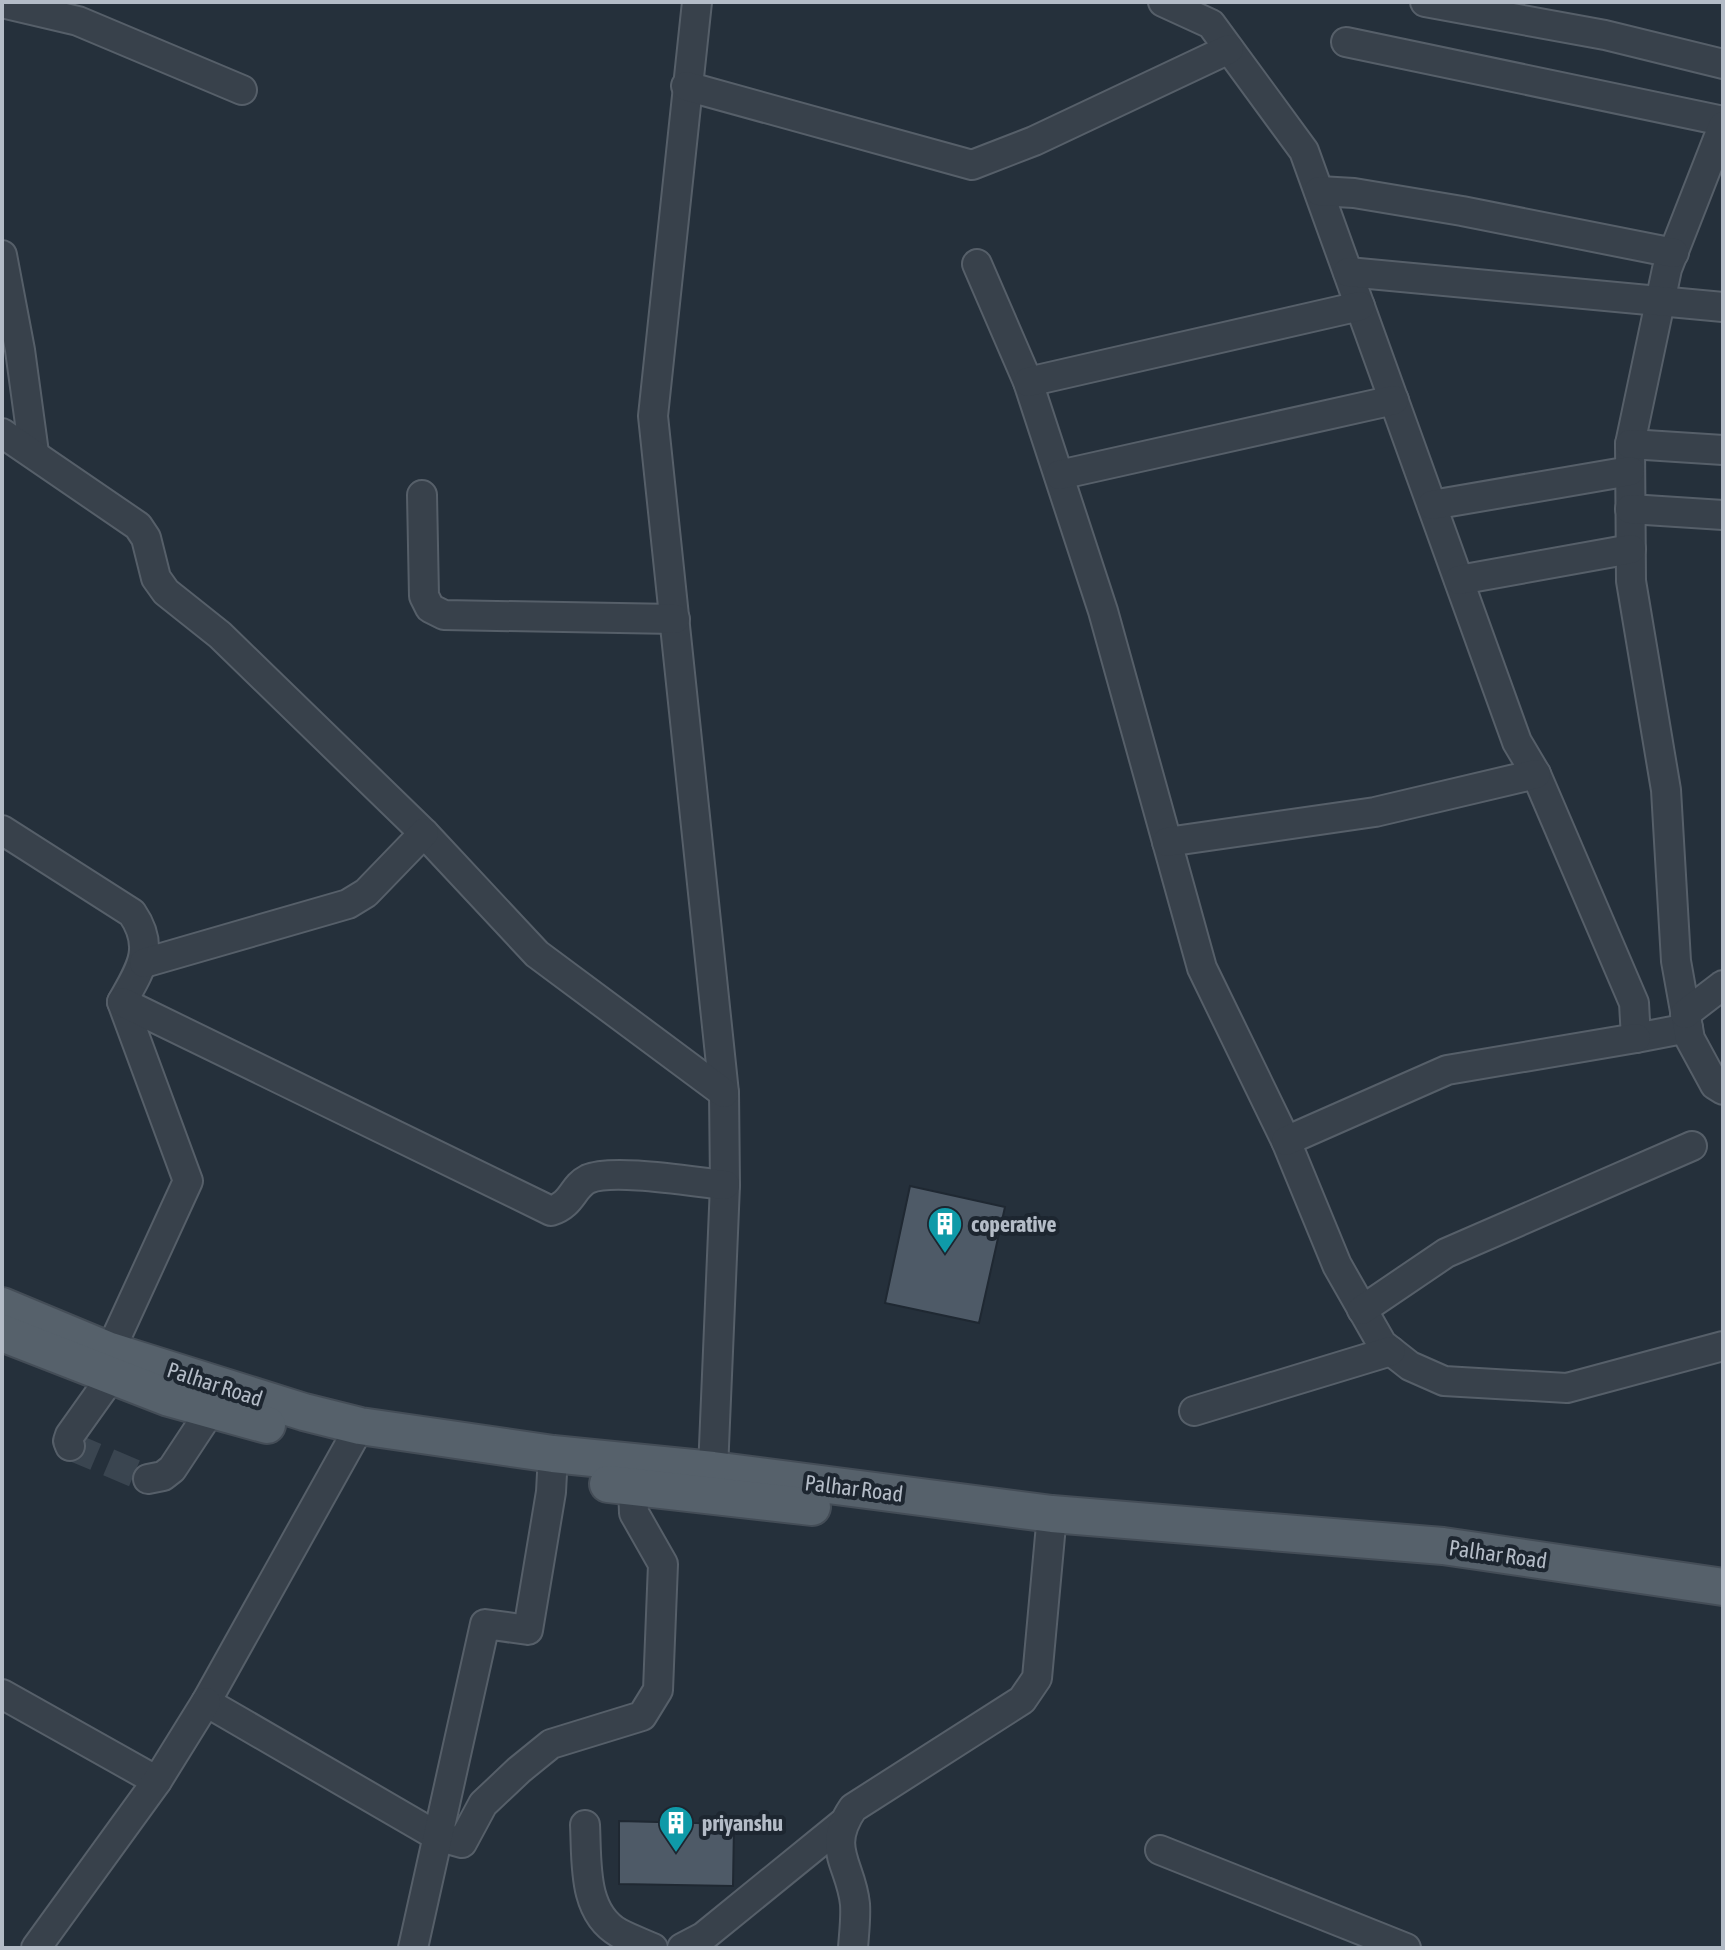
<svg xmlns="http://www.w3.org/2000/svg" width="1725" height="1950" font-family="'Asap Condensed',sans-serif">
	<rect width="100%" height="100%" fill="#25303b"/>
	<g fill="#4e5a67" stroke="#1f2832" stroke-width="2">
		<polygon points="910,1186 1005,1207 979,1323 885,1303"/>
		<polygon points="619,1821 734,1824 733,1886 619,1884"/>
	</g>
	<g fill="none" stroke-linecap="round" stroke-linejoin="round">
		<polyline stroke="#3a4550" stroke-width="28" stroke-dasharray="28 14" stroke-linecap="butt" points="70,1446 148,1479"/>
		<defs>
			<g id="minor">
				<polyline points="697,2 653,416 724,1093 725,1185 713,1470"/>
				<polyline points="1163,2 1211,24 1304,151 1517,742 1536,774 1634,1003 1636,1038 1688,1028"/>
				<polyline points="1425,2 1605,35 1723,64"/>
				<polyline points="2,3 78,21 242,90"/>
				<polyline points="1346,42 1723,121"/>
				<polyline points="686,86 972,165 1034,141 1229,49"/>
				<polyline points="1723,126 1667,269 1630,444 1631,581 1666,790 1676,961 1690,1039 1715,1085 1723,1090"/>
				<polyline points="1319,191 1354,193 1462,211 1674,253"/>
				<polyline points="2,255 20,350 34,453"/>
				<polyline points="977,264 1028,382 1103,611 1202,968 1286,1141 1337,1265 1382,1344 1410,1366 1444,1381 1567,1388 1723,1346"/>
				<polyline points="1348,272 1723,307"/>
				<polyline points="1028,382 1360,306"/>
				<polyline points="2,433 138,526 146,538 156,578 166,592 220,635 424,833 537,954 724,1093"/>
				<polyline points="1630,444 1723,450"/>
				<polyline points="1059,475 1394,400"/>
				<polyline points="422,495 424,596 430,608 444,615 675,619"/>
				<polyline points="1432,505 1630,471"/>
				<polyline points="1630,509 1723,515"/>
				<polyline points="1459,580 1631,549"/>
				<path d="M2,830L132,913C156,948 140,970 122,1002L188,1181L110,1351"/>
				<polyline points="1167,842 1375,812 1536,774"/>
				<polyline points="144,963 348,904 366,893 424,833"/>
				<path d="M122,1002L551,1211C573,1204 572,1187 588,1179C613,1168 694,1182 725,1185"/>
				<polyline points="1685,1014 1723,985"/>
				<polyline points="1286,1141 1447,1070 1636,1038"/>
				<polyline points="1362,1310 1446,1253 1692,1146"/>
				<polyline points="1194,1411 1391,1351"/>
				<polyline points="360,1426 206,1702 437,1836 462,1843 483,1804 519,1770 551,1744 642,1716 658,1690 663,1564 634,1513 633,1487"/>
				<polyline points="70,1446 68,1441 70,1435 112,1376"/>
				<polyline points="148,1479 163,1476 172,1469 211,1410"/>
				<polyline points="2,1694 157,1781"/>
				<path d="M585,1825C587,1861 582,1912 619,1933C630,1939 642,1943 653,1948"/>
				<polyline points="1160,1850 1406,1948"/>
				<polyline points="36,1948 157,1781 206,1702"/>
				<polyline points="413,1948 485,1624 528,1630 551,1492 553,1454"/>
				<polyline points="682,1948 703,1937 842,1824"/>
				<path d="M853,1948C854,1934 856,1918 855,1904C851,1864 825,1849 853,1808L1022,1700L1037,1678L1052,1514"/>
			</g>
			<g id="major">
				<polyline points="2,1306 110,1351 304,1412 360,1426 553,1454 713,1470 1052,1514 1443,1546 1723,1587"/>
				<polyline points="2,1333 169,1398 267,1425"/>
				<polyline points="608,1484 812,1507"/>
			</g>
		</defs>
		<use href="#minor" stroke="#565f69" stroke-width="32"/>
		<use href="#major" stroke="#444d57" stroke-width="40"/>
		<use href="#minor" stroke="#38414b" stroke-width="28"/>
		<use href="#major" stroke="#56616b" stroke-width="36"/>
	</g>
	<defs>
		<symbol id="building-pin" viewBox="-11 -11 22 30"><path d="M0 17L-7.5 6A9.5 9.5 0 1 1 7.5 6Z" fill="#0f9aa8" stroke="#1d2630"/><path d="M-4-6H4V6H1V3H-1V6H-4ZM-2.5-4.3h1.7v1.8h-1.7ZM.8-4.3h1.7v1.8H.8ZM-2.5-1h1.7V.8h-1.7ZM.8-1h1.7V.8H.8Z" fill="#fff"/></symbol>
	</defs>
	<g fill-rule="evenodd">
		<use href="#building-pin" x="925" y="1204" width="40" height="54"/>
		<use href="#building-pin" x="656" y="1803" width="40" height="54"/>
	</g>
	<g text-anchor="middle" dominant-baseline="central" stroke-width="8" stroke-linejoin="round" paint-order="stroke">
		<g font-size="22" font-weight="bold" fill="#b4bcc7" stroke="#1d2630" text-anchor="start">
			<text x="971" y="1224">coperative</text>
			<text x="702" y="1823">priyanshu</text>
		</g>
		<g font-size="22" fill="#b4bcc7" stroke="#1d2630">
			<text transform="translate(215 1384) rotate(18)">Palhar Road</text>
			<text transform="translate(854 1488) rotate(7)">Palhar Road</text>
			<text transform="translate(1498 1554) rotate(8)">Palhar Road</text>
		</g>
	</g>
	<rect width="1725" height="1950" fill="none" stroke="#b4bcc7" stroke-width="8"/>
</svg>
